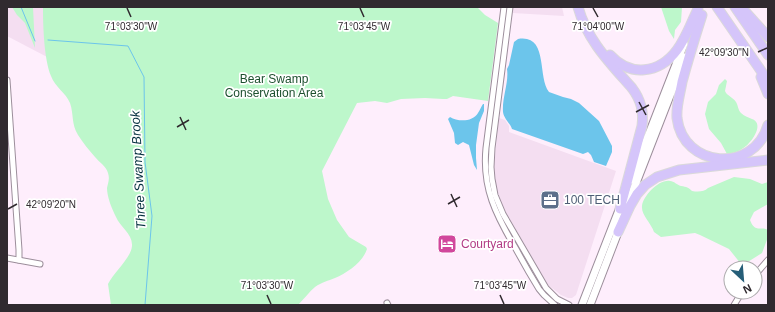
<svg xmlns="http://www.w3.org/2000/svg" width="775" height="312" font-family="Helvetica,sans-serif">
	<rect width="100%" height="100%" fill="#feeefc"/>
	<g fill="#f4def1">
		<polygon points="7,7 45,7 49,58 7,36"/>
		<polygon points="513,7 562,7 564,16 513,13"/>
		<polygon points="499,118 505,120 509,126 509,132 616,171 576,295 572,298 568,298 561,295 548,285 503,207 496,187 494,167"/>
	</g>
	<g fill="#bdf7cb">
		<polygon points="12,7 33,7 35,48 25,23 17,15"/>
		<path d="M43,7H477L485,15L498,23L488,101L453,96L447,99H443L425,98L401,99L387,103L375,101L357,103L322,171L328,199L337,220L349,237L366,247L367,249C363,262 347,273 335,278C328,281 322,282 315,287C309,292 304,299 298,305H111L108,284C114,272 131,258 132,246C133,234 120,227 116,217C112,209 107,197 107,188C108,183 110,179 108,173C106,166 99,162 95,157C89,150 83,143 78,135C71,123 74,115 70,103C66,93 55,87 51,76C44,59 43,26 43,7Z"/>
		<polygon points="661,7 682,7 681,22 675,30 674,39 669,31"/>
		<path d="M725,79L727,81L725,91C727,96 733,97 736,102C738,105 738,110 741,113C744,116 748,117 752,119C763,123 755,137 749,143C744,149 736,153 727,154L721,143L709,129L705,114L708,102L716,94L719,85Z"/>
		<path d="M734,177L750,179L762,184L768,182V204L754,212L750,220C755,233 760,226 768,230V237L762,253L743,265L741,264L729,249L700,235L695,233L661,237L654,232C651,223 641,215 642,206C643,196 659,179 670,181C674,181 677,185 681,186C687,187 688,187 692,191C698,192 704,192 708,188Z"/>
	</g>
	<g fill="#6cc5eb">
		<path d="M518,39C549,34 537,77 549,92L563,97L571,99L579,103L599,121L612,146V152L606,166L594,162L591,155L588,152L583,154L512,129C510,123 504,119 503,112C502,97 509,83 507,69L509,65L514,42Z"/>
		<path d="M483,104H484V111L479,123L476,145V158L477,170L474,165L469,145L463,142L458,145L455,143L454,133L448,119L450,117C458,122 473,122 478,113C480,110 481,107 483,104Z"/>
	</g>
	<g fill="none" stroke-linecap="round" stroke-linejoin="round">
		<g stroke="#6cc5eb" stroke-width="1">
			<polyline points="21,7 35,41"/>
			<polyline points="48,40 128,46 144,77 145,162 152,216 145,305"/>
		</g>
		<defs>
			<g id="minor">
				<path d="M504,7L486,148C482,188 496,215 516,249C523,262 531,276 539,289L544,295L555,305"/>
				<polyline points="510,7 492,148 491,167 492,179 495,195 503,214 546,288 557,299 569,305"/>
				<polyline points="7,80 19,250 19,260"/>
				<polyline points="7,258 40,264"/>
				<polyline points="755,275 768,260"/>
				<polyline points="387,303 388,305"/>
				<polyline points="734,305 742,292"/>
			</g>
			<g id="secondary">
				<polyline points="631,180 684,44"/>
				<polyline points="629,201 685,57"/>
				<polyline points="582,305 621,205"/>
				<polyline points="590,305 620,227"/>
			</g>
			<g id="motorway">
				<path d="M578,7C587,40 610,63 632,88C641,100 644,111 642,126L620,209"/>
				<polyline points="717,7 768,81"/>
				<polyline points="735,7 768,55"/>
				<polyline points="741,7 768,37"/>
				<path d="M702,15C695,37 688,60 682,82C680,94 676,106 677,118C683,168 754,174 768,125"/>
				<path d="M610,55C630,77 659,74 677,50C686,38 691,23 698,9"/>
				<polyline points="761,77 768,94"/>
				<polyline points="618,232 630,206 637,194 645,185 657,177 679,170 768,160"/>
			</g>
		</defs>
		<use href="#minor" stroke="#9c8e9b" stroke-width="7"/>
		<use href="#secondary" stroke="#9c8e9b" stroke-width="9"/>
		<use href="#motorway" stroke="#dad9da" stroke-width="11"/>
		<use href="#minor" stroke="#fff" stroke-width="5"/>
		<use href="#secondary" stroke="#fff" stroke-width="7"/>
		<use href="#motorway" stroke="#d5c5fa" stroke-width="9"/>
	</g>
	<path fill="none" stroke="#302a2f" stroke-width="1.5" d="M127,8L131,17M360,8L364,17M593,8L598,17M758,52L767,48M639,102L646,115M636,112L649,105M180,117L186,130M177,127L189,120M451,194L457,207M448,204L460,197M8,209L17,204M267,295L271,304M500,295L504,304"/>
	<defs>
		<symbol id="office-square" viewBox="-11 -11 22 22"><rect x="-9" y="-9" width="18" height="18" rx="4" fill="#5c6f8a" stroke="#fff"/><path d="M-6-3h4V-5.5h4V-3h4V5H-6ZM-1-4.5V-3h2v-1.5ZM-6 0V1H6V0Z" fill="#fff"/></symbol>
		<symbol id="hotel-square" viewBox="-11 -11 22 22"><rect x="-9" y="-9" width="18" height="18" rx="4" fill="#d1479c" stroke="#fff"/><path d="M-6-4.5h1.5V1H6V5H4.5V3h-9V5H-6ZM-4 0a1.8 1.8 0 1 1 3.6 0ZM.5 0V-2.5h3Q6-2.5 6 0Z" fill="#fff"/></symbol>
	</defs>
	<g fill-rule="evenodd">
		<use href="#office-square" x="539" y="189" width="22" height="22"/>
		<use href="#hotel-square" x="436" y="233" width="22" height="22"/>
	</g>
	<g text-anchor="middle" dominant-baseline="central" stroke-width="3.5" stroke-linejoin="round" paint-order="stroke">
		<g font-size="12" fill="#1d502f" stroke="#fff">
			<text x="274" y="79">Bear Swamp<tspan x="274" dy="14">Conservation Area</tspan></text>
		</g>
		<g font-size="12" fill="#4e5e75" stroke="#fff" text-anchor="start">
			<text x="564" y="200">100 TECH</text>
		</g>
		<g font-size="12" fill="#b23c85" stroke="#fff" text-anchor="start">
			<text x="461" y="244">Courtyard</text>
		</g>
		<g font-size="13" font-style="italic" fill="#073241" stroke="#fff">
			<text transform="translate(138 170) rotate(-93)">Three Swamp Brook</text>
		</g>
	</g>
	<g font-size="10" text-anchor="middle" fill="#302a2f" stroke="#fff" stroke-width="3.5" stroke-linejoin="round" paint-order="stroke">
		<text x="364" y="30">71°03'45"W</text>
		<text x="598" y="30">71°04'00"W</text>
		<text x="131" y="30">71°03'30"W</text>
		<text x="724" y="56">42°09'30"N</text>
		<text x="51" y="208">42°09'20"N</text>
		<text x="267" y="289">71°03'30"W</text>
		<text x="500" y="289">71°03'45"W</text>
	</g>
	<rect width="775" height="312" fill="none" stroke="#302a2f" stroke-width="16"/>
	<g transform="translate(743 280) rotate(154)"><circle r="19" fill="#ffffff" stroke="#acaaac"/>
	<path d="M0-3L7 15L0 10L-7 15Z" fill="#265e78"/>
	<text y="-6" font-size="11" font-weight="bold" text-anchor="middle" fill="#302a2f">N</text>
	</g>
</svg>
